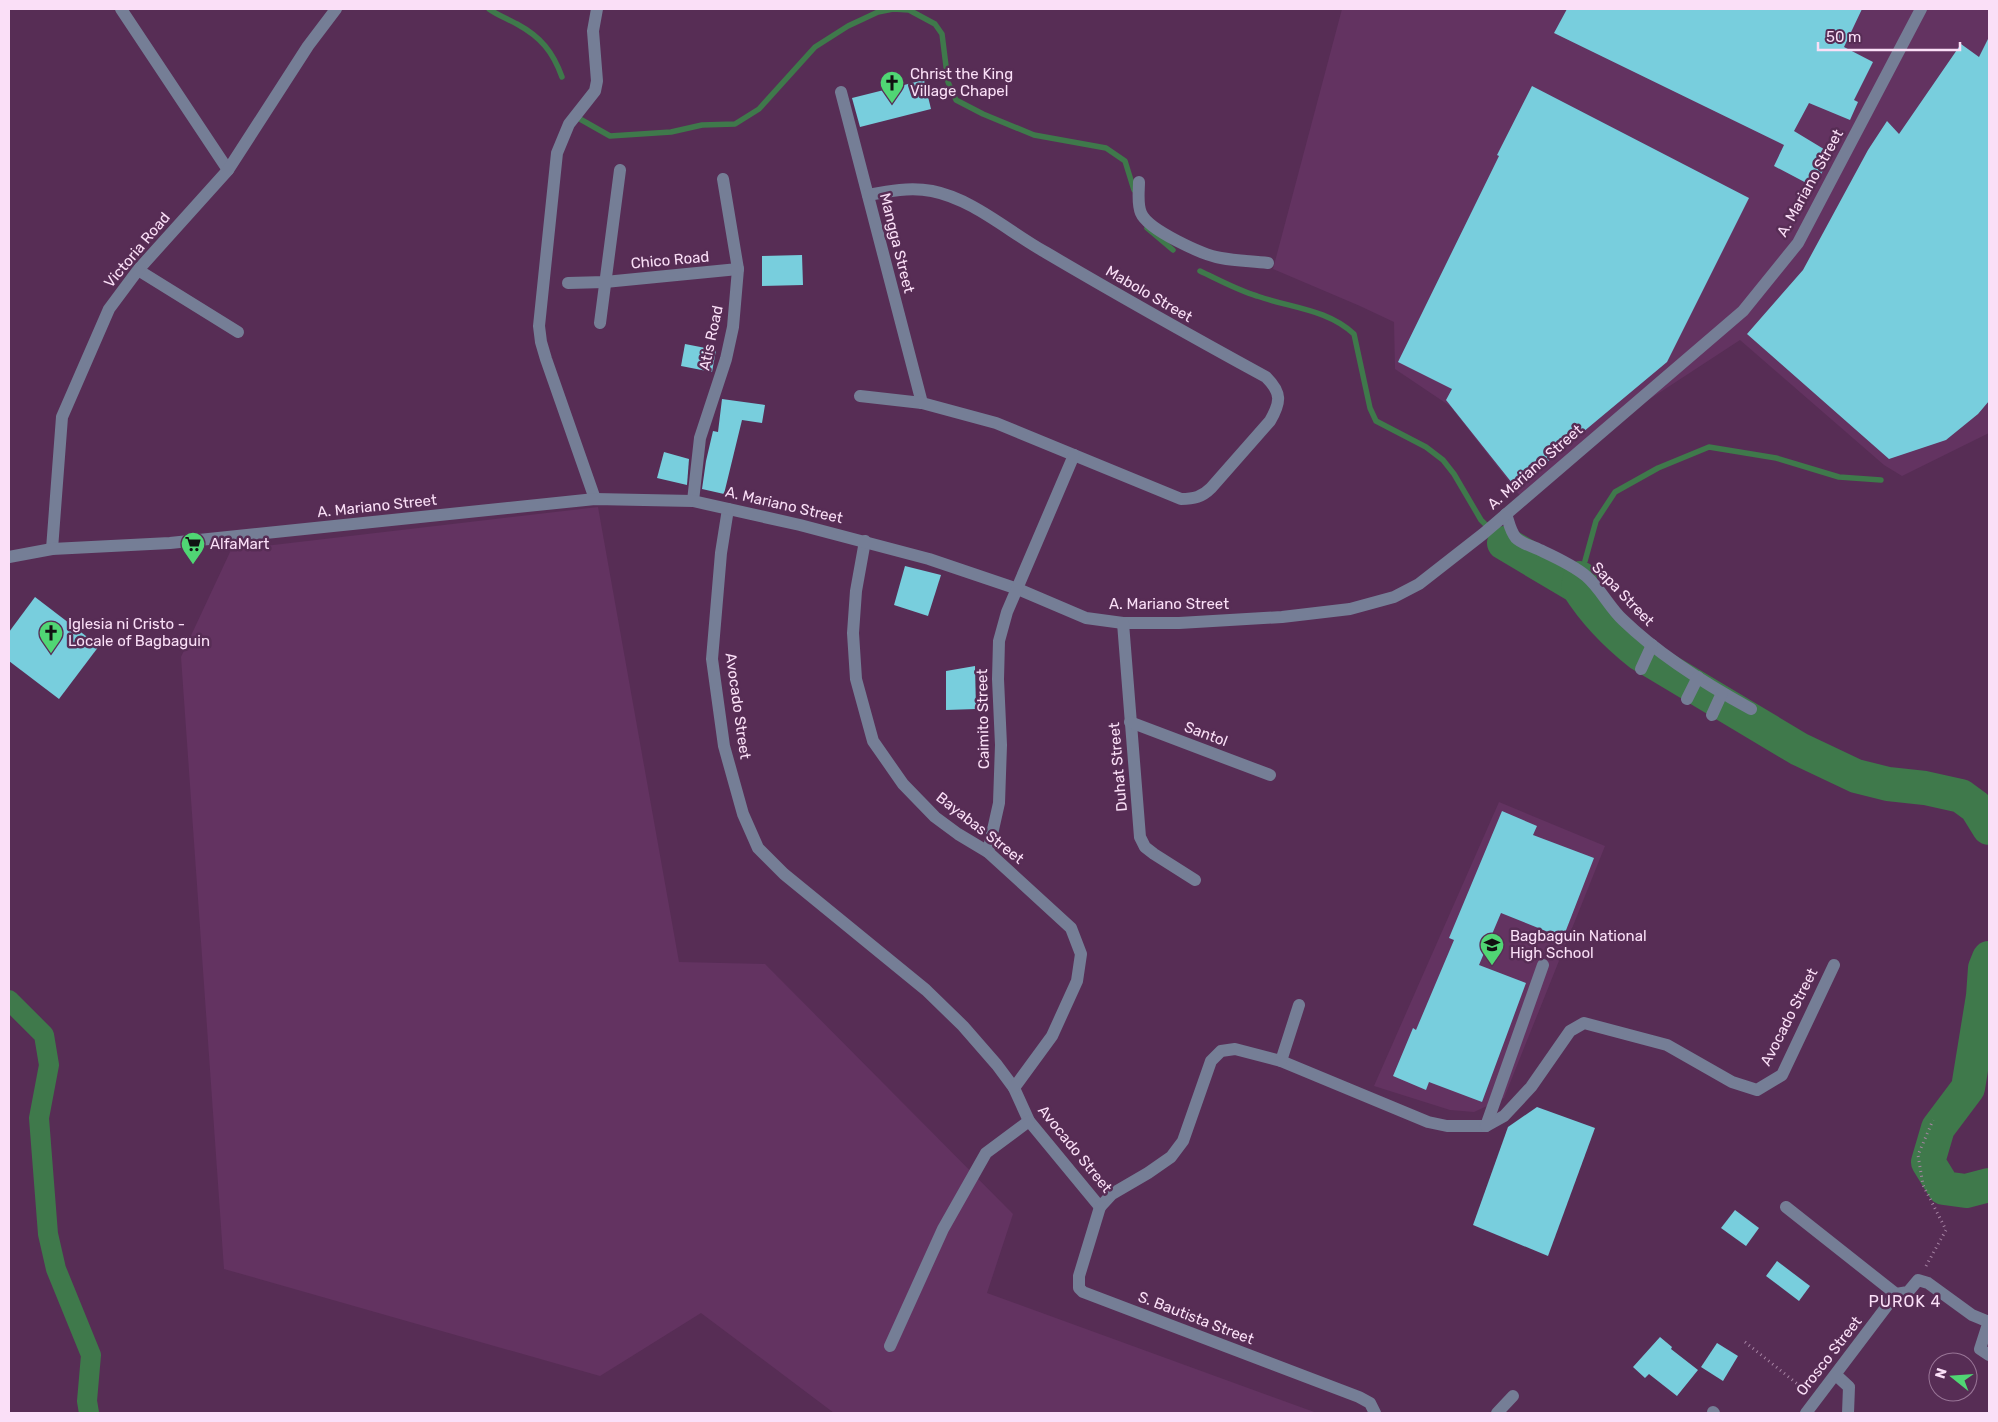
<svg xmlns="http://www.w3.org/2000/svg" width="1998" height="1422" font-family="Rubik,sans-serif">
	<rect width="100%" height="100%" fill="#572d55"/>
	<g fill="#633361">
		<polygon points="1342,9 1989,9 1989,433 1902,476 1884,465 1740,340 1610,425 1521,497 1450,406 1395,369 1394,322 1360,306 1273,269"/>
		<polygon points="598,507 679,962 765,964 1013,1214 987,1293 1317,1413 834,1413 701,1313 600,1376 224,1269 181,657 231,550"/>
		<polygon points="1499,802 1605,846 1504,1098 1474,1112 1450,1110 1374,1086"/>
	</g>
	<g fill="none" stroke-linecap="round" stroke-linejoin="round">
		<g stroke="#3f794b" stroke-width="5.5">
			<path d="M489,9C497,15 508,19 517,24C541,37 553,52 562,77"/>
			<polyline points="580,119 610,136 671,132 702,125 735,124 759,109 815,47 848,26 878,12 893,9 909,10 935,24 942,34 948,82 956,100 983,114 1034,135 1106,148 1125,161 1134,190"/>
			<polyline points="1147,228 1173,250"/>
			<path d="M1200,271C1219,280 1237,290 1257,296C1291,308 1327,309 1354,334L1370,408L1376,421L1426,447L1443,460L1454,474L1481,520L1504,543"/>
			<polyline points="1585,561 1596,521 1615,492 1658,468 1709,447 1776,458 1839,477 1881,480"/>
		</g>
		<polyline stroke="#3f794b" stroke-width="20" points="9,1000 44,1035 49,1065 39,1118 48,1234 56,1269 91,1355 87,1401 89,1413"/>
		<g stroke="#3f794b" stroke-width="34">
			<polyline points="1504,543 1578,587"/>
			<path d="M1580,578L1578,587C1595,614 1616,635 1640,654L1799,749L1856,776L1888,784L1925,788L1961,796L1976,807L1989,828"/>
			<polyline points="1989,958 1985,968 1983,996 1968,1088 1938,1128 1928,1162 1944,1188 1966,1191 1989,1185"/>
		</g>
	</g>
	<g fill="#78cedd">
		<polygon points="1567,9 1862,9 1844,47 1873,62 1854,100 1858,102 1850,120 1809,103 1794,131 1832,154 1814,187 1774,166 1784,145 1554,33"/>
		<polygon points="1989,37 1989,401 1978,414 1946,440 1889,459 1747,334 1803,270 1868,150 1887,121 1899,134 1961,44 1979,57"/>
		<polygon points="924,80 931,109 860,127 852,98"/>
		<polygon points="1532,86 1749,198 1667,362 1516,488 1446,400 1452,389 1398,362 1499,156 1497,155"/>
		<polygon points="802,255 803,285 762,286 762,256"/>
		<polygon points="685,344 716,350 712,372 681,366"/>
		<polygon points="722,399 765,405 762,423 742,420 724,494 702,489 706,461 713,431 718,432"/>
		<polygon points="664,452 689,459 687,485 657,478"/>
		<polygon points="905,566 941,575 928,616 894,605"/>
		<polygon points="35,597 99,646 59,699 9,661 9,632"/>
		<polygon points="975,666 976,709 946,710 946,671"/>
		<polygon points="1502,811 1537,826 1533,835 1594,858 1563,938 1501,913 1479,965 1526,983 1482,1102 1429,1082 1426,1090 1393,1076 1413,1028 1416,1030 1454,940 1449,938"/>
		<polygon points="1537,1107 1595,1128 1548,1256 1473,1225 1508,1127"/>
		<polygon points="1735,1210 1759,1228 1746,1246 1721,1228"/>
		<polygon points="1777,1261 1810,1286 1799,1301 1766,1276"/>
		<polygon points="1660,1337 1672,1347 1671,1349 1698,1370 1677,1396 1649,1374 1645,1378 1633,1367"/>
		<polygon points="1717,1343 1738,1356 1723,1381 1701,1367"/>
	</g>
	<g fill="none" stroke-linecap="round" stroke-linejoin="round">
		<g stroke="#a784a4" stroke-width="3" stroke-dasharray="1 4" stroke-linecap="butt">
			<polyline points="1926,1266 1946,1230 1923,1185 1918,1155 1933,1120"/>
			<polyline points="1745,1342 1805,1390"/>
		</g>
		<g stroke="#757e96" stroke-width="12">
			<polyline points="121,9 228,170"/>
			<polyline points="841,92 922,403"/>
			<path d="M1139,182C1139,191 1137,204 1141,213C1148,230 1203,255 1221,258C1237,261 1252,261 1268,263"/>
			<polyline points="138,270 238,332"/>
			<polyline points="568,283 605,282 738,269"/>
			<polyline points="600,323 620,170"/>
			<path d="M860,396L922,403L996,423L1181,499C1194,499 1202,497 1211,488L1270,421C1281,402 1282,393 1266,377C1191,336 1118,295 1045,252C1009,232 973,199 932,191C910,187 889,191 868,195"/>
			<polyline points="595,499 546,359 541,342 539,326 557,153 569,124 595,91 597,81 593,31 597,9"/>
			<polyline points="693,501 700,438 726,359 733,327 738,269 723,179"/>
			<polyline points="728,509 721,553 712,659 724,746 743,814 758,848 784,874 926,990 963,1026 997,1065 1014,1088 1029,1121 1100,1207 1112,1194 1148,1173 1171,1157 1183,1141 1211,1061 1221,1051 1235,1049 1281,1061 1428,1122 1447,1126 1486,1126 1504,1116 1531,1087 1570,1031 1584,1023 1667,1045 1732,1082 1757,1090 1782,1075 1834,965"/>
			<path d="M1506,514C1509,522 1510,531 1516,538C1522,544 1532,546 1540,550C1555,557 1573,565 1586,576C1601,589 1609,607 1623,620C1657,653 1709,686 1751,709"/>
			<polyline points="865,541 856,591 853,633 856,679 873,741 903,784 935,817 958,834 988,852 1071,928 1081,954 1077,981 1052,1036 1014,1088"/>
			<polyline points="52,549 62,417 109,309 138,270 228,170 308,46 336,9"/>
			<polyline points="9,557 52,549 170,543 595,499 693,501 800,525 929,559 1018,589 1086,618 1123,623 1179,623 1282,617 1350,609 1394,597 1419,584 1483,534 1743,311 1798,243 1921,9"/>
			<polyline points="1123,623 1140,837 1145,847 1154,854 1195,880"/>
			<polyline points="1641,669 1652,645"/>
			<polyline points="1687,699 1698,677"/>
			<polyline points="1712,715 1722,693"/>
			<polyline points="1130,722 1270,775"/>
			<polyline points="988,852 999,803 1001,745 998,679 999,641 1007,612 1074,455"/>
			<polyline points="1281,1061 1299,1005"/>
			<polyline points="1486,1126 1543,965"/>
			<polyline points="1100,1207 1079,1276 1079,1288 1083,1292 1359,1397 1370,1403 1375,1413"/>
			<polyline points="1786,1207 1896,1294 1908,1292 1918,1280 1928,1283 1972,1315 1989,1322"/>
			<polyline points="1989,1321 1980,1349 1989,1355"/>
			<polyline points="890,1346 943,1229 986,1153 1029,1121"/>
			<polyline points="1836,1375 1849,1387 1848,1413"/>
			<polyline points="1713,1412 1714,1413"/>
			<polyline points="1497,1413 1513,1396"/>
			<polyline points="1806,1413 1896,1294"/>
		</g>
	</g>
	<defs>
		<symbol id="church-pin" viewBox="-11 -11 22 30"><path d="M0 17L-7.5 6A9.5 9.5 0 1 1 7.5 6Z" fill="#50d674" stroke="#572d55"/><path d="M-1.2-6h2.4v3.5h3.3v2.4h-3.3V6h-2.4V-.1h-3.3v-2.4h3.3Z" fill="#111"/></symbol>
		<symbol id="supermarket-pin" viewBox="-11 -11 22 30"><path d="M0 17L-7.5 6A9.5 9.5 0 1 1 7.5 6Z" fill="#50d674" stroke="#572d55"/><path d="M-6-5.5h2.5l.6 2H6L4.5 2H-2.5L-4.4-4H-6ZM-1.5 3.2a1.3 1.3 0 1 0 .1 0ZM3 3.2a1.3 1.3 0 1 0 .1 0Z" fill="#111"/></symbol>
		<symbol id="school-pin" viewBox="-11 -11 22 30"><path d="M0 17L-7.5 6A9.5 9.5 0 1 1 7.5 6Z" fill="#50d674" stroke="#572d55"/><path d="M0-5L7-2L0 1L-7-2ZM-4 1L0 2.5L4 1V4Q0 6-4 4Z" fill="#111"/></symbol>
	</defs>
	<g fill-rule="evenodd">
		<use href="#church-pin" x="878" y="69" width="28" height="38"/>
		<use href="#supermarket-pin" x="179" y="530" width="28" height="38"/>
		<use href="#church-pin" x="37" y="619" width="28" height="38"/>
		<use href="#school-pin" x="1478" y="931" width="28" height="38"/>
	</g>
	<g text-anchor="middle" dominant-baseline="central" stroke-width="5" stroke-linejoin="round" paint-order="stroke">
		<g font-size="15" fill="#fadff7" stroke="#572d55" text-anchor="start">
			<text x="910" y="74">Christ the King<tspan x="910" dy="17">Village Chapel</tspan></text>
			<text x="210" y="544">AlfaMart</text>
			<text x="68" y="624">Iglesia ni Cristo -<tspan x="68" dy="17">Locale of Bagbaguin</tspan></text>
			<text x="1510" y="936">Bagbaguin National<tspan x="1510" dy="17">High School</tspan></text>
		</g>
		<g font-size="15" fill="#fadff7" stroke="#572d55">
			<text transform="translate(1810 183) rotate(-61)">A. Mariano Street</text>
			<text transform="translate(897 243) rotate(76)">Mangga Street</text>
			<text transform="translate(137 250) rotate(-50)">Victoria Road</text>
			<text transform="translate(670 260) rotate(-5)">Chico Road</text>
			<text transform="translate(1149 294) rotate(30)">Mabolo Street</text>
			<text transform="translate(711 338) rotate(-78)">Atis Road</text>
			<text transform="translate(1535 467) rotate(-41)">A. Mariano Street</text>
			<text transform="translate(784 505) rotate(13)">A. Mariano Street</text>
			<text transform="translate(377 506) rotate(-6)">A. Mariano Street</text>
			<text transform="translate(1623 594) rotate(46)">Sapa Street</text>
			<text x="1169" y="604">A. Mariano Street</text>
			<text transform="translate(738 706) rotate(82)">Avocado Street</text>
			<text transform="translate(983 719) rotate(-91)">Caimito Street</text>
			<text transform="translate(1206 734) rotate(21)">Santol</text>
			<text transform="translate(1118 767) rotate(-95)">Duhat Street</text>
			<text transform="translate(980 828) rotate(38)">Bayabas Street</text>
			<text transform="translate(1789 1017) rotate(-63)">Avocado Street</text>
			<text transform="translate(1075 1149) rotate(51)">Avocado Street</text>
			<text transform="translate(1196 1318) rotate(21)">S. Bautista Street</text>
			<text transform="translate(1829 1356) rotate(-52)">Orosco Street</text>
		</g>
		<g font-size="16" letter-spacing="1" fill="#fadff7" stroke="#572d55">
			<text x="1905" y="1301">PUROK 4</text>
		</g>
	</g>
	<rect width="1998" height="1422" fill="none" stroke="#fadff7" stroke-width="20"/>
	<g transform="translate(1953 1377) rotate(287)"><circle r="24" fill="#572d55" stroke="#987496"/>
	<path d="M0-4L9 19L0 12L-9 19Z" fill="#50d674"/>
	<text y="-8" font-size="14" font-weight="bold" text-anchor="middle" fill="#fadff7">N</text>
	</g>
	<path d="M1818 42v8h142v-8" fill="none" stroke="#fadff7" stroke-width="2.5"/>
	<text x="1826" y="42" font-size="15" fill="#fadff7" stroke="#572d55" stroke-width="4" paint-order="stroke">50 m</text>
</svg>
